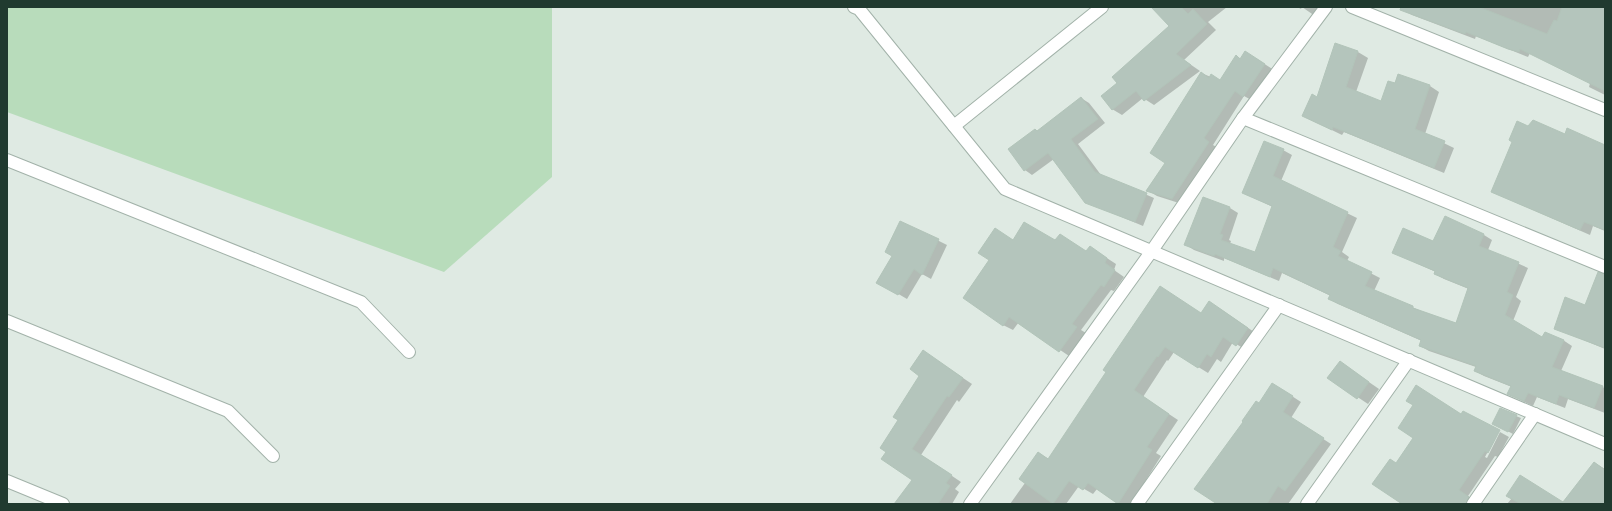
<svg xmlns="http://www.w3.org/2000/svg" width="1612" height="511" font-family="'Alegreya Sans',sans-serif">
	<rect width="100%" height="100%" fill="#dfeae3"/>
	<polygon fill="#b8dcbb" points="7,7 552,7 552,177 444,272 7,112"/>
	<g fill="#0003">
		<polygon points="1159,7 1227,7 1208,22 1216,30 1184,60 1200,71 1154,105 1143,98 1122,115 1112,109 1119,84 1170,26"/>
		<polygon points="1297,7 1321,7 1315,16 1302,7 1301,9"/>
		<polygon points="1404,7 1605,7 1605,95 1589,87 1590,83 1530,53 1528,57 1476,36 1475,39 1412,15 1403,10"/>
		<polygon points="1336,45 1358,52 1368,58 1356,92 1382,103 1395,84 1398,75 1430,86 1439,92 1425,134 1454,148 1444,173 1344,132 1342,135 1303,116 1318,98"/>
		<polygon points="1237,56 1241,59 1255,58 1274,70 1253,101 1244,96 1213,145 1218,148 1182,204 1157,196 1147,190 1166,163 1201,73 1221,81"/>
		<polygon points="1081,98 1089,103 1105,123 1078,144 1101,175 1154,198 1143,226 1086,202 1054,159 1032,175 1025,170 1035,130 1038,131"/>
		<polygon points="1528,127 1605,146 1605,231 1593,226 1590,235 1492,192"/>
		<polygon points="1283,150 1292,155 1281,181 1357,218 1342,252 1349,257 1347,261 1380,278 1374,291 1421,311 1456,324 1469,289 1444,279 1435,274 1436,272 1394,253 1433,242 1484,235 1492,240 1488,250 1528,268 1516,297 1521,301 1513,321 1543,338 1563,340 1572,346 1561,371 1605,388 1605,413 1568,399 1565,408 1537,397 1533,406 1508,394 1512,387 1484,376 1475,371 1476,367 1429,351 1420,346 1422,341 1338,304 1329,299 1331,296 1282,273 1279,281 1224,258 1224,261 1194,250 1185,244 1230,208 1238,213 1229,240 1231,241 1230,244 1256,254 1273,207 1243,193"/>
		<polygon points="901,222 947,245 931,279 922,274 907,299 878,282 893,256"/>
		<polygon points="1014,241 1056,241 1087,252 1090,247 1116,264 1114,270 1124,277 1114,291 1111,290 1081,330 1086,333 1069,356 1019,322 1013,330 1003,325"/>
		<polygon points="1605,283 1605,349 1555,328 1586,306"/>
		<polygon points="1219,308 1257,334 1246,350 1233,342 1221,362 1217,359 1208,373 1174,352 1168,361 1167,360 1143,397 1178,420 1156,453 1161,456 1131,504 1119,504 1097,489 1093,494 1079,486 1066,504 1010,504 1025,483 1038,453 1049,459 1108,372 1202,314"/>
		<polygon points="924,352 972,384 959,402 957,400 921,455 961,482 955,489 959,492 952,504 896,504 913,480 887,452 899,420 921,376"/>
		<polygon points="1340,362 1379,389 1368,404 1329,378"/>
		<polygon points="1281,389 1301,402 1291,418 1331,444 1288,504 1219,504 1259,404"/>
		<polygon points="1462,415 1499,431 1485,457 1487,458 1500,432 1509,437 1498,457 1495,456 1468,496 1475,501 1472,504 1399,504 1400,502 1397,464"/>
		<polygon points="1516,416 1521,418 1513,434 1498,426"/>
		<polygon points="1595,463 1605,469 1605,504 1507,504 1512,498 1563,503"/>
	</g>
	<g fill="#b4c5bc" stroke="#b2c4b9">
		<polygon points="1151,7 1181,7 1188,14 1193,9 1207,24 1176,54 1191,65 1144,101 1136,91 1112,110 1101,96 1117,83 1112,77 1169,26"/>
		<polygon points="1401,7 1479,7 1547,34 1554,20 1557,21 1562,7 1605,7 1605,91 1520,49 1519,52 1508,49 1466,32 1465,34 1400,10"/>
		<polygon points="1335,43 1358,51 1346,87 1381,101 1388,81 1395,83 1398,74 1430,85 1415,129 1445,141 1434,168 1333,127 1332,130 1302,116 1312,94 1317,97"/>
		<polygon points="1245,51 1265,64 1243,97 1235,91 1204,138 1209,142 1172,199 1146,191 1165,163 1150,153 1201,72 1209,78 1211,74 1220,80 1236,55 1240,59"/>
		<polygon points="1081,97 1098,119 1071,139 1095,172 1147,193 1135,222 1085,203 1048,153 1024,171 1008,149 1035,129 1037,131"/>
		<polygon points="1533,120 1565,134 1567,128 1605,145 1605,230 1584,222 1580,230 1491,192 1512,142 1509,140 1517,121 1528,126"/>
		<polygon points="1264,141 1284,149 1273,176 1348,212 1333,247 1341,251 1338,256 1372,272 1365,286 1413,306 1413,308 1456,323 1468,288 1434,274 1435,271 1392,253 1403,228 1433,241 1445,216 1484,234 1479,246 1519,262 1507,292 1513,295 1505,315 1542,337 1545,332 1564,340 1552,367 1603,386 1594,408 1559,395 1556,404 1528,393 1524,401 1507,394 1511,386 1474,371 1476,366 1419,346 1421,340 1328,299 1330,295 1273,268 1270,277 1215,254 1214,256 1184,245 1203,197 1230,207 1220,234 1223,235 1221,240 1255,252 1272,206 1242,193"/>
		<polygon points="900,221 939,239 922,275 914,269 898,295 876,283 892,256 885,252"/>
		<polygon points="1024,222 1055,240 1060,234 1086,251 1090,246 1107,258 1105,263 1115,270 1104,287 1101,285 1072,324 1077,327 1059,352 1009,317 1003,326 963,298 989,260 978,253 995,228 1013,240"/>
		<polygon points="1598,272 1605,274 1605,348 1554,329 1565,297 1585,305"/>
		<polygon points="1160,286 1201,313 1209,301 1248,328 1236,346 1223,337 1211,357 1207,354 1198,368 1165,347 1158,357 1157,356 1134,390 1169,414 1147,447 1152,450 1118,504 1088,483 1083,490 1069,481 1053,504 1019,479 1038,452 1048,459 1106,372 1103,370"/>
		<polygon points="923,350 963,378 949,397 947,396 912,449 952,475 946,483 950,486 938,504 894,504 912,480 881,459 886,452 880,448 898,420 893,417 919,376 910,369"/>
		<polygon points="1340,361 1369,382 1357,399 1327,378"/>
		<polygon points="1272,383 1293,396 1283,412 1324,438 1285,491 1278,486 1267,504 1217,504 1194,489 1243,422 1242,421 1256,401 1259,403"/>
		<polygon points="1416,385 1461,414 1463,411 1500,430 1488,453 1485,451 1459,490 1469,497 1466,504 1402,504 1372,484 1390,459 1396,463 1413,438 1398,428 1413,405 1406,401"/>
		<polygon points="1500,408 1517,415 1508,432 1492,424"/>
		<polygon points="1594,462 1605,470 1605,504 1521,504 1506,496 1520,475 1563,502"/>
	</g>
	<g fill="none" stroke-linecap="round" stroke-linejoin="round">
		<defs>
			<g id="minor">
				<polyline points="854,7 859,9 1005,189 1605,444"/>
				<polyline points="1352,7 1605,110"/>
				<polyline points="1243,118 1605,267"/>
				<polyline points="954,126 1102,7"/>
				<polyline points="7,160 361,302 409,352"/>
				<polyline points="7,321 228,411 273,456"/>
				<polyline points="7,481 63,504"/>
				<polyline points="970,504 1151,252 1243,118 1326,7"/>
				<polyline points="1137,504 1279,305"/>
				<polyline points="1307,504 1409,360"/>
				<polyline points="1473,504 1535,414"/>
			</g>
		</defs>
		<use href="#minor" stroke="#a2b2a9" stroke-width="14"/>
		<use href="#minor" stroke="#fff" stroke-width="12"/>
	</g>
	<rect width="1612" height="511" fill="none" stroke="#203a2f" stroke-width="16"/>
</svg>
